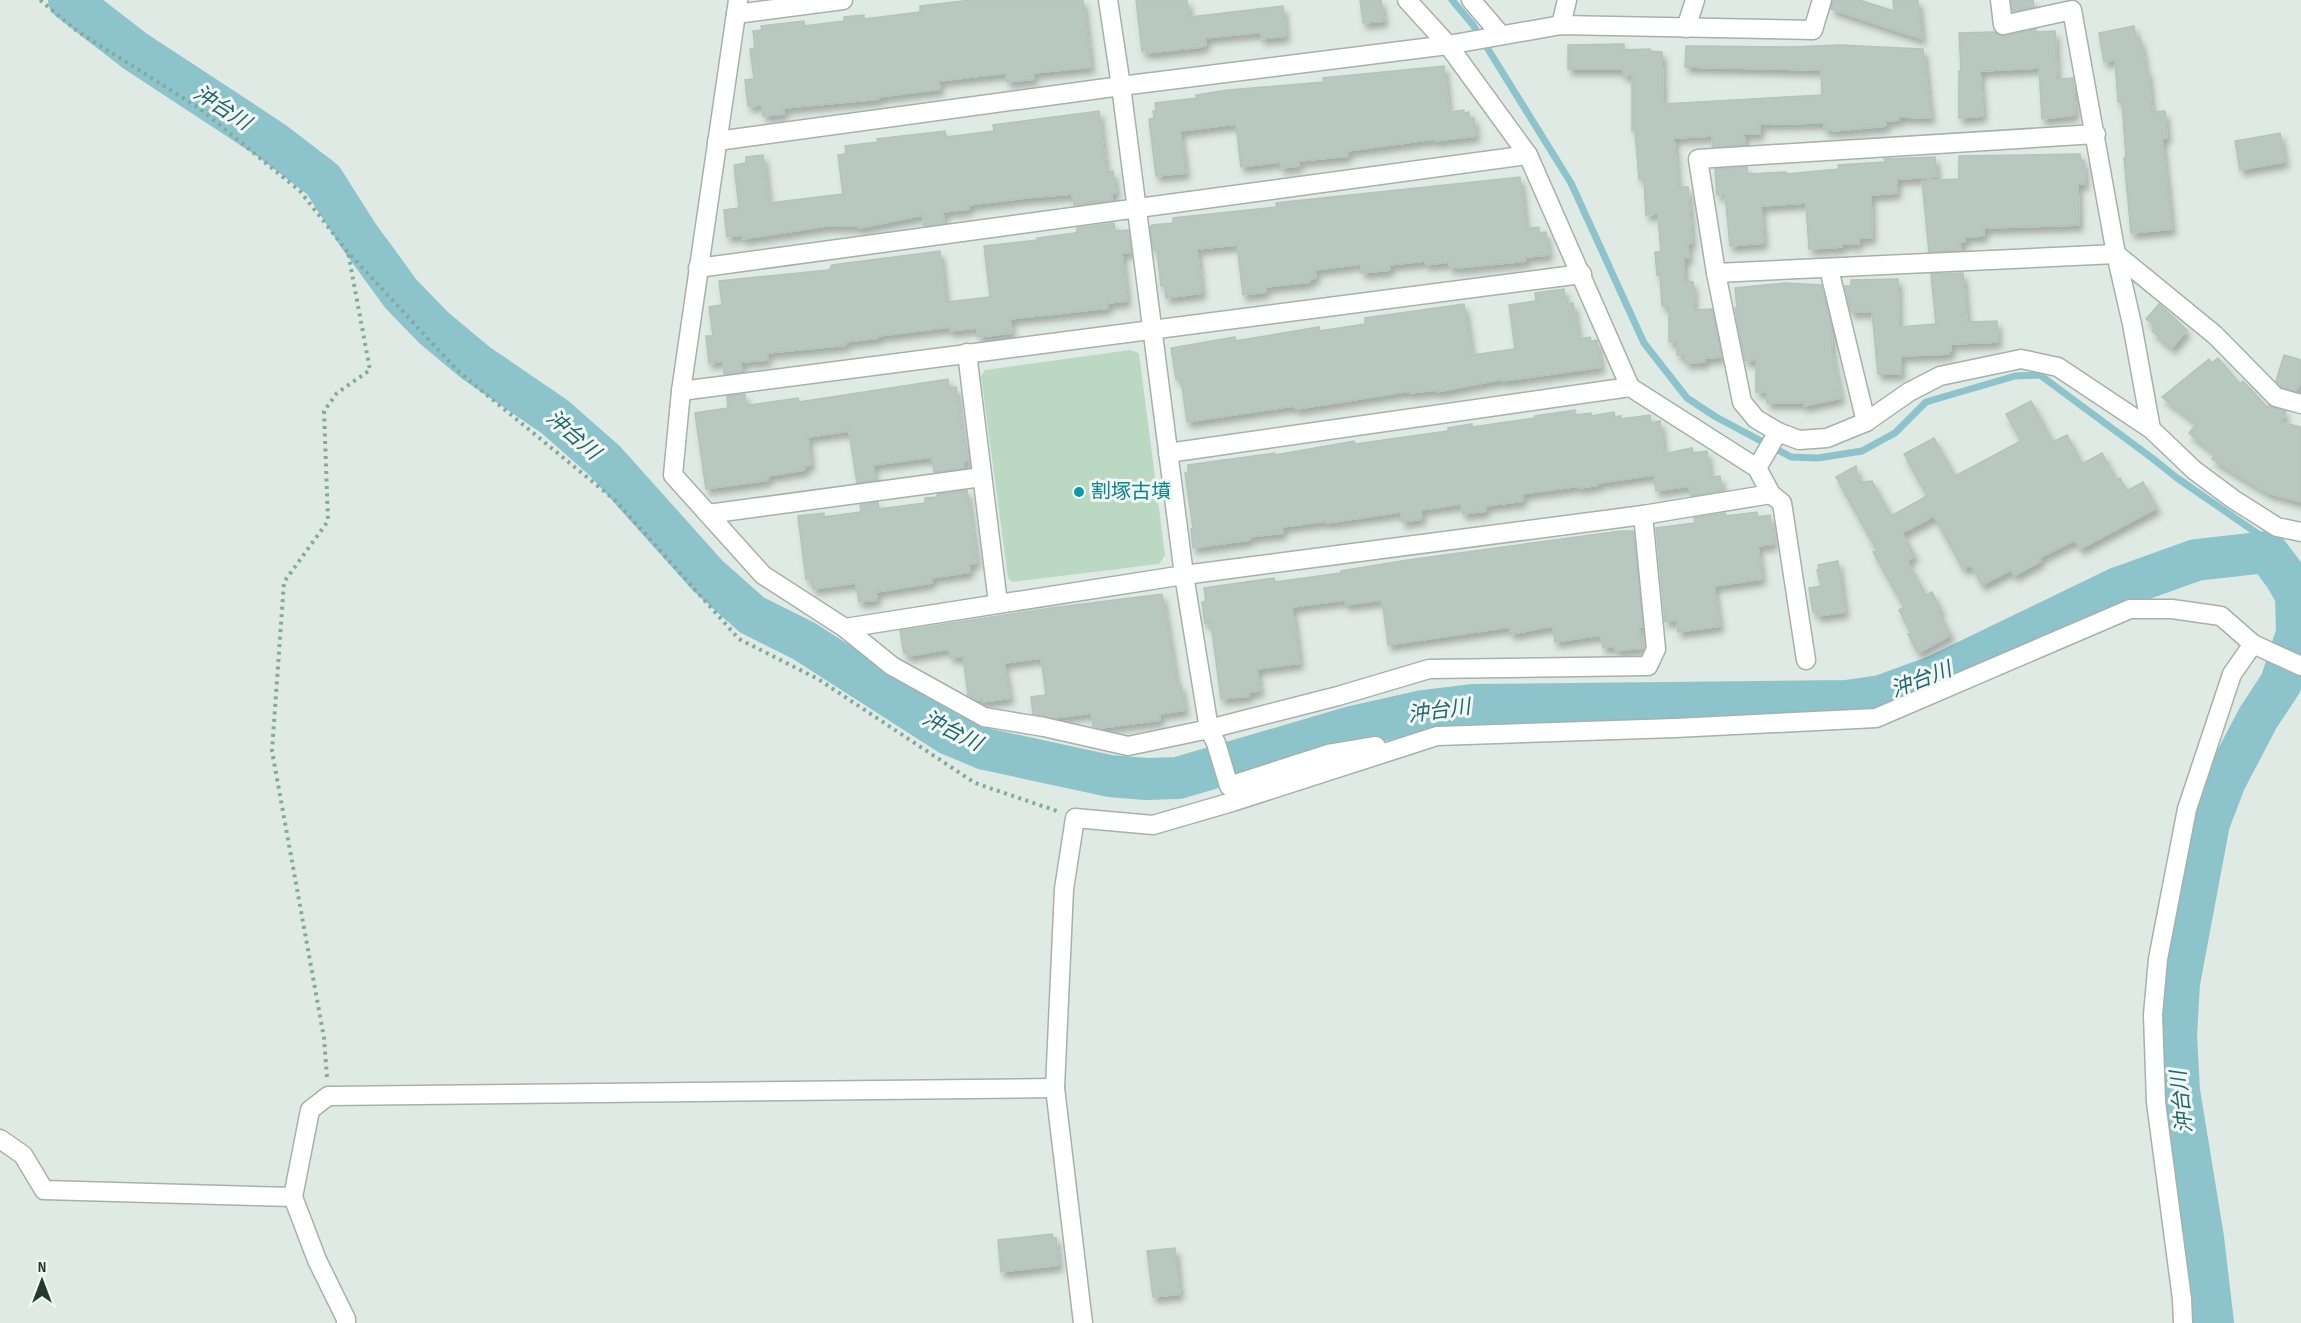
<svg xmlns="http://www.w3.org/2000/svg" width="2301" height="1323" font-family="'Sofia Sans Condensed','Noto Sans JP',sans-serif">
	<defs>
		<filter id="shadow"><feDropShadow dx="3.5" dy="6" stdDeviation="3" flood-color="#0004"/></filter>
	</defs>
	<rect width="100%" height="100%" fill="#e0eae5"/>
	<polygon fill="#bbd9c2" points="1130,350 1139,353 1165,555 1159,564 1012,582 1008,578 981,376 985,370"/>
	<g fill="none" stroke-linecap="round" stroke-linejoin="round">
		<polyline stroke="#8dc4cb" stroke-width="7" points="1452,0 1473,25 1571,183 1644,343 1687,398 1716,417 1791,457 1818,458 1862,451 1895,433 1926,402 2015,376 2040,375 2152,458 2177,478 2261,536 2267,552"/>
		<polyline stroke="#8dc4cb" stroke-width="42" points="69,0 135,51 272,141 323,180 358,235 401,294 434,328 476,363 555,417 605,461 708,576 752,615 804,641 949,734 985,749 1110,776 1146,779 1178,778 1352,727 1423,711 1472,705 1846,701 1881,696 1936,676 2118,588 2196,560 2267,552 2285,576 2296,595 2297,633 2281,683 2258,718 2225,781 2209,823 2179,983 2176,1036 2179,1091 2203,1238 2213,1323"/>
	</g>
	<g fill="#b9c7c1" stroke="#b4c3bc" stroke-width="1.5" filter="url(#shadow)">
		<polygon points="972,0 1083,0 1091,67 1033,73 1034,79 1007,82 1006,73 939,81 940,89 878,97 879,99 784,108 784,114 763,116 762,105 748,106 745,80 754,79 750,49 755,48 753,31 762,30 761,26 804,21 804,26 844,21 844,17 864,15 864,19 920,12 920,6"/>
		<polygon points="1136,0 1187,0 1190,17 1283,6 1286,36 1261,39 1261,33 1253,33 1205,38 1206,45 1201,47 1147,53 1146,50 1142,51"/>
		<polygon points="1360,0 1381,0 1384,21 1363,23"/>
		<polygon points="1833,0 1859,0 1894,11 1893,0 1918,0 1922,39 1831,9"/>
		<polygon points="2011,0 2033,0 2034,7 2013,11"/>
		<polygon points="2134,26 2136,39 2140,38 2146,71 2148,71 2152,112 2165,111 2167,138 2162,139 2172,229 2131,233 2124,158 2126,158 2122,102 2118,102 2115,60 2104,62 2099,33"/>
		<polygon points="2036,29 2036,32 2055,31 2057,79 2073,78 2075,115 2042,119 2039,68 1980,71 1983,116 1959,118 1959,71 1961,71 1959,33 1994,32 1999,35 2005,36"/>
		<polygon points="1624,44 1624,50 1650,49 1650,51 1662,52 1663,104 1822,95 1821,70 1685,67 1686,46 1792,47 1839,45 1923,49 1931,118 1899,117 1899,120 1886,121 1886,126 1833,131 1833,129 1825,130 1824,123 1760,124 1760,134 1744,134 1745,145 1713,147 1712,136 1674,138 1678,187 1688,187 1692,243 1688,244 1689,258 1684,258 1684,280 1693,282 1694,310 1712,309 1722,357 1705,358 1705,362 1685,363 1685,355 1677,355 1677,342 1669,342 1669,306 1662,306 1660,274 1657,275 1655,252 1661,252 1658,214 1646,215 1644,179 1639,179 1635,130 1632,131 1632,75 1623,76 1623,69 1568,69 1568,45"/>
		<polygon points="1444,66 1449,112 1464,110 1464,113 1469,112 1469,118 1474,118 1476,136 1435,141 1434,139 1347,151 1348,156 1299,161 1299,166 1281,168 1280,162 1241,167 1236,124 1180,131 1186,173 1156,176 1149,119 1154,118 1153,111 1156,111 1155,103 1197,98 1196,95 1228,90 1324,82 1323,78"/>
		<polygon points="1099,111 1106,172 1113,171 1116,193 1111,194 1112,200 1074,205 1072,194 1025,198 968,205 969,209 943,212 944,223 924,226 923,215 859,228 859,226 826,226 743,239 742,235 727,237 724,210 739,208 734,165 746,163 746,157 763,155 769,203 843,194 838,155 846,154 845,146 878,142 877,139 945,131 946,137 994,131 993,125"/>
		<polygon points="2280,133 2285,162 2240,170 2235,141"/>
		<polygon points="2080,154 2081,161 2084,161 2085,184 2078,184 2079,225 1984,228 1984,236 1965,237 1965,242 1960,242 1961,250 1929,252 1922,181 1959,179 1959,156"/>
		<polygon points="1935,157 1937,177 1897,179 1897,193 1871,195 1872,238 1859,238 1859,244 1842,244 1842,247 1809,249 1806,203 1761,206 1764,243 1730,246 1725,194 1717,195 1715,169 1747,167 1748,174 1786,172 1786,174 1839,169 1838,165 1885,162 1884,159"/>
		<polygon points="1520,177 1526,229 1539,227 1539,233 1546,232 1549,255 1526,257 1526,261 1457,268 1457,266 1450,268 1449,262 1426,265 1425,261 1389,265 1390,270 1362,273 1361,264 1315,270 1316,278 1309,279 1310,282 1265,287 1266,292 1243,295 1237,245 1197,249 1202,293 1166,298 1165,286 1161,286 1157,250 1153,250 1150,227 1152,225 1173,223 1173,218 1277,207 1276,203"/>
		<polygon points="1114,223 1115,231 1128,230 1131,252 1122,253 1127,301 1107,303 1108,308 1010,319 1012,333 978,337 977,328 950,331 950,327 878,336 878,338 845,342 846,345 767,353 768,360 741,362 742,372 724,374 723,361 709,363 706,336 713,336 709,307 722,305 719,281 829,270 832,265 940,251 946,302 990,297 984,246 1038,240 1037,238 1075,233 1077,232 1077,228"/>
		<polygon points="1963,273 1967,322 1997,321 1998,342 1951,344 1951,351 1949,351 1949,354 1901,356 1901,374 1878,374 1872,312 1851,312 1845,286 1851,286 1851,280 1898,279 1899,327 1936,324 1931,274"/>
		<polygon points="1785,283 1821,285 1831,325 1832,352 1841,398 1804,406 1804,403 1767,403 1767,392 1756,392 1756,360 1745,361 1735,308 1737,308 1735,288"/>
		<polygon points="1564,289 1566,304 1573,303 1579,339 1590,337 1591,341 1597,340 1601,367 1503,381 1503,379 1437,392 1436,390 1410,393 1410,391 1297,409 1293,406 1187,422 1181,379 1176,379 1171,348 1235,337 1235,341 1319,327 1319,331 1365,324 1365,318 1464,304 1472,355 1515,349 1509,305 1536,301 1535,293"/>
		<polygon points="2159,304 2187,330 2172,348 2152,331 2156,327 2146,319"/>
		<polygon points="2284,355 2301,360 2301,381 2296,391 2282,387 2276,381"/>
		<polygon points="2218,358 2240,384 2243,381 2268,408 2269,405 2286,412 2281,422 2301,427 2301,502 2268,493 2212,459 2216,454 2189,433 2197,423 2162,397 2209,359 2212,363"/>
		<polygon points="948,379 949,388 956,387 963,442 966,442 968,461 963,462 964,468 934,472 932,457 873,465 875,480 857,483 849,431 808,437 811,465 804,466 805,470 768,476 768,480 706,489 695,413 728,408 727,396 745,394 746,404 750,405 798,398 799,402"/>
		<polygon points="2031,401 2053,442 2067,435 2082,464 2102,453 2117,480 2120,478 2127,491 2143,482 2157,508 2080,549 2075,540 2039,558 2041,561 2014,576 2011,570 1982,585 1971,565 1963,569 1934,516 1902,533 1915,556 1907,561 1926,595 1932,592 1941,610 1938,611 1951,635 1918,653 1908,634 1911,633 1899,610 1904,607 1873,552 1877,551 1836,477 1856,466 1859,482 1872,481 1891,516 1927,496 1904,454 1934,438 1955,476 2021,441 2006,414"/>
		<polygon points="1575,410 1575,415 1591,413 1591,416 1614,412 1615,417 1621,416 1621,419 1650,415 1651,423 1660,421 1664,454 1692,448 1693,453 1707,451 1710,477 1720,476 1722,491 1691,496 1689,486 1656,491 1654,475 1598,483 1598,485 1579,488 1579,486 1522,494 1523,501 1485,506 1486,511 1463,514 1461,504 1421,510 1422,519 1402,522 1401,512 1327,523 1326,521 1282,527 1283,533 1249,537 1250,540 1193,548 1191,529 1193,528 1185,473 1188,472 1188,465 1275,453 1275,455 1354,441 1355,444 1448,431 1448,428 1472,424 1472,427 1535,418 1535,416"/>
		<polygon points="967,490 977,563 969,564 970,572 931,578 932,583 876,592 877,600 859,602 856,583 813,589 811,578 806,579 798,516 824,513 824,517 861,512 860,505 878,502 879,509 925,503 925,498 937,497 937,494"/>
		<polygon points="1757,512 1758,517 1770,515 1774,544 1758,546 1762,579 1714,586 1720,626 1678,632 1677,620 1665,622 1656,528 1695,523 1694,518 1725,513 1726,516"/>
		<polygon points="1621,531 1633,531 1643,627 1639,627 1642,648 1616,651 1615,646 1603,648 1601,635 1555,642 1553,626 1511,634 1510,627 1388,645 1382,600 1346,605 1345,600 1292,607 1300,663 1257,669 1260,691 1248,692 1249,696 1221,699 1211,623 1205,624 1202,602 1206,601 1204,588 1274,578 1275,582 1341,573 1341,571 1408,560"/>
		<polygon points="1838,561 1845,612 1818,616 1817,612 1813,612 1809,588 1821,586 1817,570 1819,569 1818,565"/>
		<polygon points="1162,594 1177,686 1181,685 1185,710 1159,714 1160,720 1101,728 1093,726 1091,713 1054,718 1033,714 1031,697 1046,695 1041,658 1004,663 1010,698 983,702 983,700 977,700 968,695 963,656 951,658 949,649 908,656 908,653 904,653 900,631 1051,608"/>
		<polygon points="1052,1234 1053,1238 1056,1238 1059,1265 1001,1272 998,1240"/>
		<polygon points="1175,1248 1180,1294 1153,1297 1147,1251"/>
	</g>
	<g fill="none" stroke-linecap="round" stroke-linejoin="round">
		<defs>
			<g id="minor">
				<polyline points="738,0 681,391 673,475 763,575 845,628 892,666 984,717 1044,727 1128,746 1209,729 1338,696 1429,669 1648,666 1656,649 1643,515"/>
				<polyline points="1108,0 1121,86 1184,575 1209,729 1216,743 1229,786 1328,754 1376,746"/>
				<polyline points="1407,0 1448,45 1528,155 1630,387 1757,468 1771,494 1782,503 1806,660"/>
				<polyline points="1471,0 1501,35"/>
				<polyline points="2000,0 2003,25 2072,10 2116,254 2132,324 2151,429"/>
				<polyline points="736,14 843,0"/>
				<polyline points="1561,25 1567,0"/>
				<polyline points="1686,28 1695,0"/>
				<polyline points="2096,134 1698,159 1716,273 1742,402 1756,419 1778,432 1799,440 1827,438 1866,422 1909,392 1940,376 2021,359 2058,367 2151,429 2194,470 2233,499 2277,527 2301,532"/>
				<polyline points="717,141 1121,86 1448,45 1561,25 1813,30 1822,0"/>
				<polyline points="698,268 1528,155"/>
				<polyline points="1829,269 1866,422"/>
				<polyline points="1716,273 2116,254 2215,335 2276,397 2301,404"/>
				<polyline points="967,353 998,603"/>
				<polyline points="681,391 1582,274"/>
				<polyline points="1168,453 1630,387"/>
				<polyline points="1757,468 1778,432"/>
				<polyline points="708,514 982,477"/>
				<polyline points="845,628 1184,575 1643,515 1771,494"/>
				<polyline points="0,1139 23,1155 44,1190 293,1197"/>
				<polyline points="346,1323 346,1319 317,1260 293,1197 310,1110 328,1096 1055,1088"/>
				<polyline points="1083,1323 1055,1088 1064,889 1075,818 1153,825 1232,802 1437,736 1675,728 1876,718 2130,609 2172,609 2221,616 2253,644 2301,666"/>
				<polyline points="2183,1323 2182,1299 2156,1102 2153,1015 2158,959 2187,809 2232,674 2253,644"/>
			</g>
		</defs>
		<use href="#minor" stroke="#a4b1ac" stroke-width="21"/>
		<g stroke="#83ab9d" stroke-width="4" stroke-dasharray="3 4.5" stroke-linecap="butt">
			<polyline points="40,0 77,31 199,108 300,191 347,251 459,372 616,501 739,639 818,679 975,783 1057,811"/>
			<polyline points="327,1077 324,1038 272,751 284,582 328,521 324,411 337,393 370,370 348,252"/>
		</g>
		<use href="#minor" stroke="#fff" stroke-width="18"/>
	</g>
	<circle fill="#0f9aa8" stroke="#f1f7f3" stroke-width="2" cx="1079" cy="492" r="6"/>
	<g text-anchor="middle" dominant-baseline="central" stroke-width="6" stroke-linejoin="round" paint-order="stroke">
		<g font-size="20" fill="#0d838f" stroke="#f1f7f3" text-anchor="start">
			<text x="1091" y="492">割塚古墳</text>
		</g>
		<g font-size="21" font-style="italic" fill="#22666f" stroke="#f1f7f3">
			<text transform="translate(222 108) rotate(33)">沖台川</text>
			<text transform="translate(573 435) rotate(41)">沖台川</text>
			<text transform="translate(1921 680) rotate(-21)">沖台川</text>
			<text transform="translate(1439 711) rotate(-8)">沖台川</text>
			<text transform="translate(952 731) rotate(27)">沖台川</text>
			<text transform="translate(2182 1102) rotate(-96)">沖台川</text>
		</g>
	</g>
	<g transform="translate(42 1281)" stroke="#f1f7f3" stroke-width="4.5" paint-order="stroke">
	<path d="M0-4.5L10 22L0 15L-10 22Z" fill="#233932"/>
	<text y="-9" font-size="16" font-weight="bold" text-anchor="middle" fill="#233932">N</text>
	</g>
</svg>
